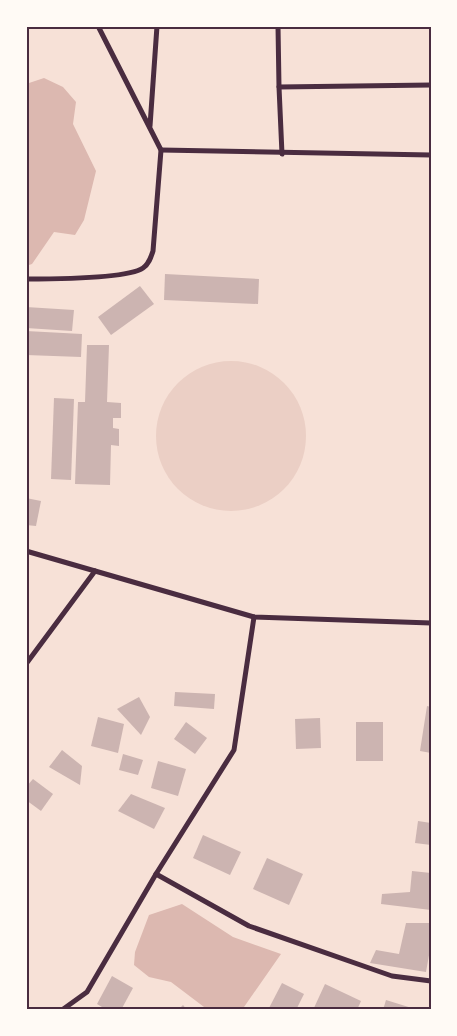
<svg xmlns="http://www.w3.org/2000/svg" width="457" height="1036" font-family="'Roboto Serif',serif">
	<rect width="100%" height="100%" fill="#f7e1d7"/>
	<circle fill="#ebcfc5" cx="231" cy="436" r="75"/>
	<g fill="#dcb8b0">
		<polygon points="44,78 63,87 76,102 73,124 96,171 84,220 75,235 54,232 32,264 26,266 26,84"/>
		<polygon points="182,904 233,937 281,954 244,1007 246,1010 208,1010 171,982 149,977 134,965 135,952 149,915"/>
	</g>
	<g fill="#ccb4b1">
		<polygon points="165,274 259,279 258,304 164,300"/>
		<polygon points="140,286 154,304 111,335 98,317"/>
		<polygon points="26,307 74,310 72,331 26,328"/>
		<polygon points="26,331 82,334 81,357 26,355"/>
		<polygon points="87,345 109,345 107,402 121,403 121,418 113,418 113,428 119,429 119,446 111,445 110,485 75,484 78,402 85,402"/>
		<polygon points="54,398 74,399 71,480 51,479"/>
		<polygon points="26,498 41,501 36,526 26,525"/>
		<polygon points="175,692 215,694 214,709 174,706"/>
		<polygon points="139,697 150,717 141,735 117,709"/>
		<polygon points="427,706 431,707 431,753 420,751"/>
		<polygon points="98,717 124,724 118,753 91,746"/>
		<polygon points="320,718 321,748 296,749 295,719"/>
		<polygon points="186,722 207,738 195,754 174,739"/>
		<rect x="356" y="722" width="27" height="39"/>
		<polygon points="62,750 82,766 80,785 49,767"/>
		<polygon points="123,754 143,760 138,775 119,770"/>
		<polygon points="158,761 186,769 178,796 151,788"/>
		<polygon points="33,779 53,794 41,811 26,800 26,787"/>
		<polygon points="131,794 165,808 154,829 118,811"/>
		<polygon points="418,821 431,823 431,845 415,843"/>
		<polygon points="203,835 241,852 230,875 193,858"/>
		<polygon points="267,858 303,874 289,905 253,889"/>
		<polygon points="412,871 431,873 431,910 381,904 382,894 410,892"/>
		<polygon points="406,923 431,923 431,944 426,972 370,963 376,950 399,954"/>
		<polygon points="112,976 133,988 121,1010 107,1010 97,1004"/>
		<polygon points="282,983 304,994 296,1010 268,1010"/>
		<polygon points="325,984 361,1001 357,1010 313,1010"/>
		<polygon points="386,1000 415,1009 415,1010 383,1010"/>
		<polygon points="183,1005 187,1010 178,1010"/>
	</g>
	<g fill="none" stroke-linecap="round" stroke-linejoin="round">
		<g stroke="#4a2c40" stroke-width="5">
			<polyline points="278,26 279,87 282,154"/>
			<polyline points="279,87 431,85"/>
			<polyline points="150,126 157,26"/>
			<polyline points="161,150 431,155"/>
			<path d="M26,279C49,279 127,279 143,268C149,264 151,257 153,251L161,150L98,26"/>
			<polyline points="26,551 254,617 431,623"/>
			<polyline points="26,664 95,571"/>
			<polyline points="156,874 249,926 392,976 431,981"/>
			<polyline points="62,1010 87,992 156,874 234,750 254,617"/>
		</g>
	</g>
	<rect width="457" height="1036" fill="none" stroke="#fffaf5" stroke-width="55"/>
	<rect x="28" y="28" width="402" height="980" fill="none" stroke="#4a2c40" stroke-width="2"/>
</svg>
